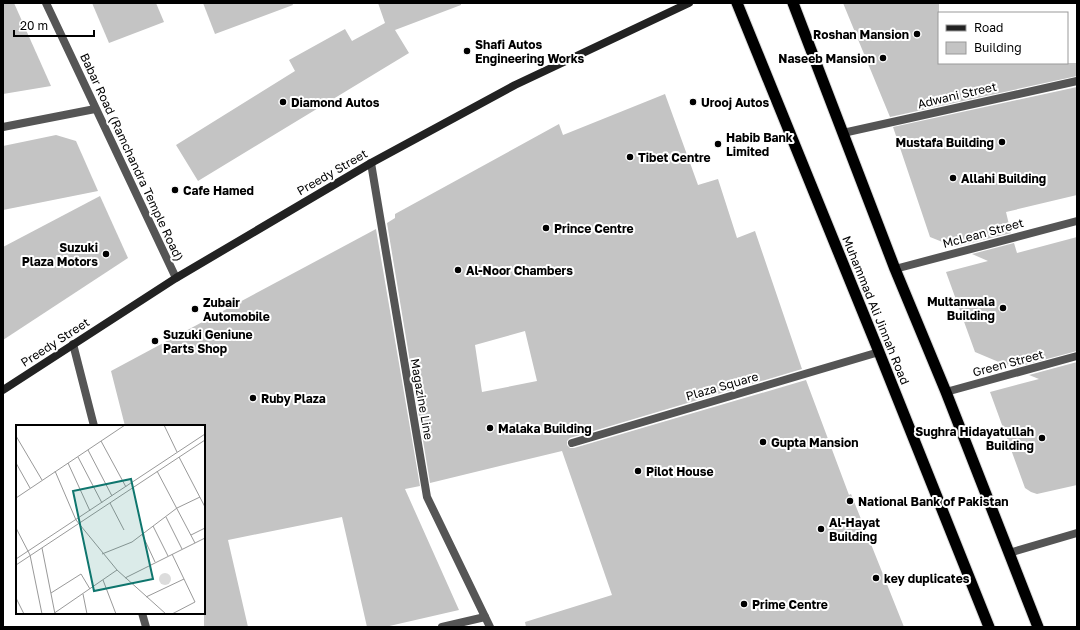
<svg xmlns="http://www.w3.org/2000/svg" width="1080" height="630" font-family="'Golos Text',sans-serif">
	<rect width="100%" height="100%" fill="#fff"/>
	<g fill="#c4c4c4" fill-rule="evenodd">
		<polygon points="3,3 14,3 51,86 3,94"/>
		<polygon points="92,3 156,3 164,22 109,43"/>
		<polygon points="203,3 292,3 293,5 215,34"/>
		<polygon points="378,3 461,3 461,5 395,30 409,53 198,181 176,145 295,71 289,60 345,29 352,41 385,23"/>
		<polygon points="843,3 939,3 939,63 1077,63 1077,76 890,117"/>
		<polygon points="1077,87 1077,195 1006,212 1011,233 955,247 930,237 893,127"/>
		<path d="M665,94L698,185L718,179L737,238L755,231L802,369L570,438L567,441V445L570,448H574L806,380L849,495L851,494L904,627H526L525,622L612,595L562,451L430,483L387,223L395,218V214L559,124L563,135ZM525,331L537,381L482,392L475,345Z"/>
		<polygon points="56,135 76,141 98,191 3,210 3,146"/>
		<polygon points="100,196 128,258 3,340 3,247"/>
		<polygon points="376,229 420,486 405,489 459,610 385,627 367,627 342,517 228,540 248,627 204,627 204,426 125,426 111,371"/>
		<polygon points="1077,237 1077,351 1013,368 975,352 946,272 988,261 972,254 1014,243 1017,253"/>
		<polygon points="1077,362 1077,485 1037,494 1031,492 1025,488 990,392 1039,379 1029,375"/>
	</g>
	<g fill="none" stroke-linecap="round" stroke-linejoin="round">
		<defs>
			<g id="trunk">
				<polyline points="737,3 879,352 989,627"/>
				<polyline points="793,3 895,269 946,392 1038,627"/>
			</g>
		</defs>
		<use href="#trunk" stroke="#dbdbdb" stroke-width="13"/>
		<g stroke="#555" stroke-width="8">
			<polyline points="3,127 95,109"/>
			<polyline points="843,133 1077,81"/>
			<polyline points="371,163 427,497 490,627"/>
			<polyline points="895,269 1077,221"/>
			<polyline points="73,344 94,426"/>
			<polyline points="946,392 1077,356"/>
			<polyline points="572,443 879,352"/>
			<polyline points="1009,553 1077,533"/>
			<polyline points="142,613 146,627"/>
			<polyline points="442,627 485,617"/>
		</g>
		<polyline stroke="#555" stroke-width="8" points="46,3 176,278"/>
		<polyline stroke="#222" stroke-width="8" points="3,390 176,278 371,163 515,85 689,3"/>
		<use href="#trunk" stroke="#000" stroke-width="11"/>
	</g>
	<g fill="#000" stroke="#fff" stroke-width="1.5">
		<circle cx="917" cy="34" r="4"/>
		<circle cx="467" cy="51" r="4"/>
		<circle cx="883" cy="58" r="4"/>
		<circle cx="283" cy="102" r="4"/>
		<circle cx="693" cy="102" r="4"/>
		<circle cx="1002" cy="142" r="4"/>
		<circle cx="718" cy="144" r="4"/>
		<circle cx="630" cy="157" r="4"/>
		<circle cx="953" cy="178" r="4"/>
		<circle cx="175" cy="190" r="4"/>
		<circle cx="546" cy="228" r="4"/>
		<circle cx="106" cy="254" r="4"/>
		<circle cx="458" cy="270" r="4"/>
		<circle cx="1003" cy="308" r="4"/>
		<circle cx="195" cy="309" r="4"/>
		<circle cx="155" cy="341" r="4"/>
		<circle cx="253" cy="398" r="4"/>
		<circle cx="490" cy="428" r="4"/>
		<circle cx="1042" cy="438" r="4"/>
		<circle cx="763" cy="442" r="4"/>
		<circle cx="638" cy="471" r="4"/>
		<circle cx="850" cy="501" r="4"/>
		<circle cx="821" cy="529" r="4"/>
		<circle cx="876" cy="578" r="4"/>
		<circle cx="744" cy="604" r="4"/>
	</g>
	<g text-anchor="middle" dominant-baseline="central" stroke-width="4" stroke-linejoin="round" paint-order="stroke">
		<g font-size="12" font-weight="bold" fill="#000" stroke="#fff" text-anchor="start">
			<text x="909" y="34" text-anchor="end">Roshan Mansion</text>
			<text x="475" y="44">Shafi Autos<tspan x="475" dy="14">Engineering Works</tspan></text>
			<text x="875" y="58" text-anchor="end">Naseeb Mansion</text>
			<text x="291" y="102">Diamond Autos</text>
			<text x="701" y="102">Urooj Autos</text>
			<text x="726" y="137">Habib Bank<tspan x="726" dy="14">Limited</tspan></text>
			<text x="994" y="142" text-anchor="end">Mustafa Building</text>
			<text x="638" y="157">Tibet Centre</text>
			<text x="961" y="178">Allahi Building</text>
			<text x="183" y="190">Cafe Hamed</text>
			<text x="554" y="228">Prince Centre</text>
			<text x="98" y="247" text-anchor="end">Suzuki<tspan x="98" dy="14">Plaza Motors</tspan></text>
			<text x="466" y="270">Al-Noor Chambers</text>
			<text x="995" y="301" text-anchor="end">Multanwala<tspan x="995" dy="14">Building</tspan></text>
			<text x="203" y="302">Zubair<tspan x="203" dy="14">Automobile</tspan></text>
			<text x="163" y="334">Suzuki Geniune<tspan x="163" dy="14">Parts Shop</tspan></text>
			<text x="261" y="398">Ruby Plaza</text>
			<text x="498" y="428">Malaka Building</text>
			<text x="1034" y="431" text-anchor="end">Sughra Hidayatullah<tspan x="1034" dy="14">Building</tspan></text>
			<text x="771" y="442">Gupta Mansion</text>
			<text x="646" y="471">Pilot House</text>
			<text x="858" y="501">National Bank of Pakistan</text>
			<text x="829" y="522">Al-Hayat<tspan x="829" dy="14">Building</tspan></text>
			<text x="884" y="578">key duplicates</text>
			<text x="752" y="604">Prime Centre</text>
		</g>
		<g font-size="12" fill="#000" stroke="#fff">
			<text transform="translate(957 95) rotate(-13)">Adwani Street</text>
			<text transform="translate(132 157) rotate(65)">Babar Road (Ramchandra Temple Road)</text>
			<text transform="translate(332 172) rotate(-30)">Preedy Street</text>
			<text transform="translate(983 233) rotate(-15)">McLean Street</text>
			<text transform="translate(876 310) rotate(68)">Muhammad Ali Jinnah Road</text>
			<text transform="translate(55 342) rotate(-33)">Preedy Street</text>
			<text transform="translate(1008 363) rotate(-15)">Green Street</text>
			<text transform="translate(722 386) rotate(-16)">Plaza Square</text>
			<text transform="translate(422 399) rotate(80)">Magazine Line</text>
		</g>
	</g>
	<g transform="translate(16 425)">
		<rect width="189" height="189" fill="#fff"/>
		<path d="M143 154a6 6 0 1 1 12 0a6 6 0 1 1-12 0Z" fill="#dcdcdc"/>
		<path fill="none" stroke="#999" stroke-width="1" d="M148,0L161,27M0,11L26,55M85,16L110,62M72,25L96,71M62,32L86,78M163,32L189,82M0,38L14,63M52,38L74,86M39,46L60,95M141,46L179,118M0,73L109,0M94,78L108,105M150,92L166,124M60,95L101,145L150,189M137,101L152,131M0,103L14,130M126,109L139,137M175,110L189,103M26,123L39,189M86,129L116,117L161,83L184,72M14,130L26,189M0,134L189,9M0,140L189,15M109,153L189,113M87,155L100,189M35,168L65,149L74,164M67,169L71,189M130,172L168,154M0,173L8,189M37,189L101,145M156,189L179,177L156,129"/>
		<path fill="#0f766e" fill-opacity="0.15" stroke="#0f766e" stroke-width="2" d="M115,54L137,154L78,166L57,66Z"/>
		<rect width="189" height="189" fill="none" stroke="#000" stroke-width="2"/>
	</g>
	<rect width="1080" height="630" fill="none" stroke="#000000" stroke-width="8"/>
	<rect x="938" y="12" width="130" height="52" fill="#ffffff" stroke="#999999"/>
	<rect x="946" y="25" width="20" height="6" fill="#222222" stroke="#999999"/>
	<text x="974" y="32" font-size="12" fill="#000000">Road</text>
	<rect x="946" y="42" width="20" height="12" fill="#c4c4c4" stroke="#999999"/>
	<text x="974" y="52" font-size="12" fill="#000000">Building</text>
	<path d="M14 30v6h80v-6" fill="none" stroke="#000000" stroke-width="2"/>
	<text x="20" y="30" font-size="12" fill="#000000" stroke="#ffffff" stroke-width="3" paint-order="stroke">20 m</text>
</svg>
